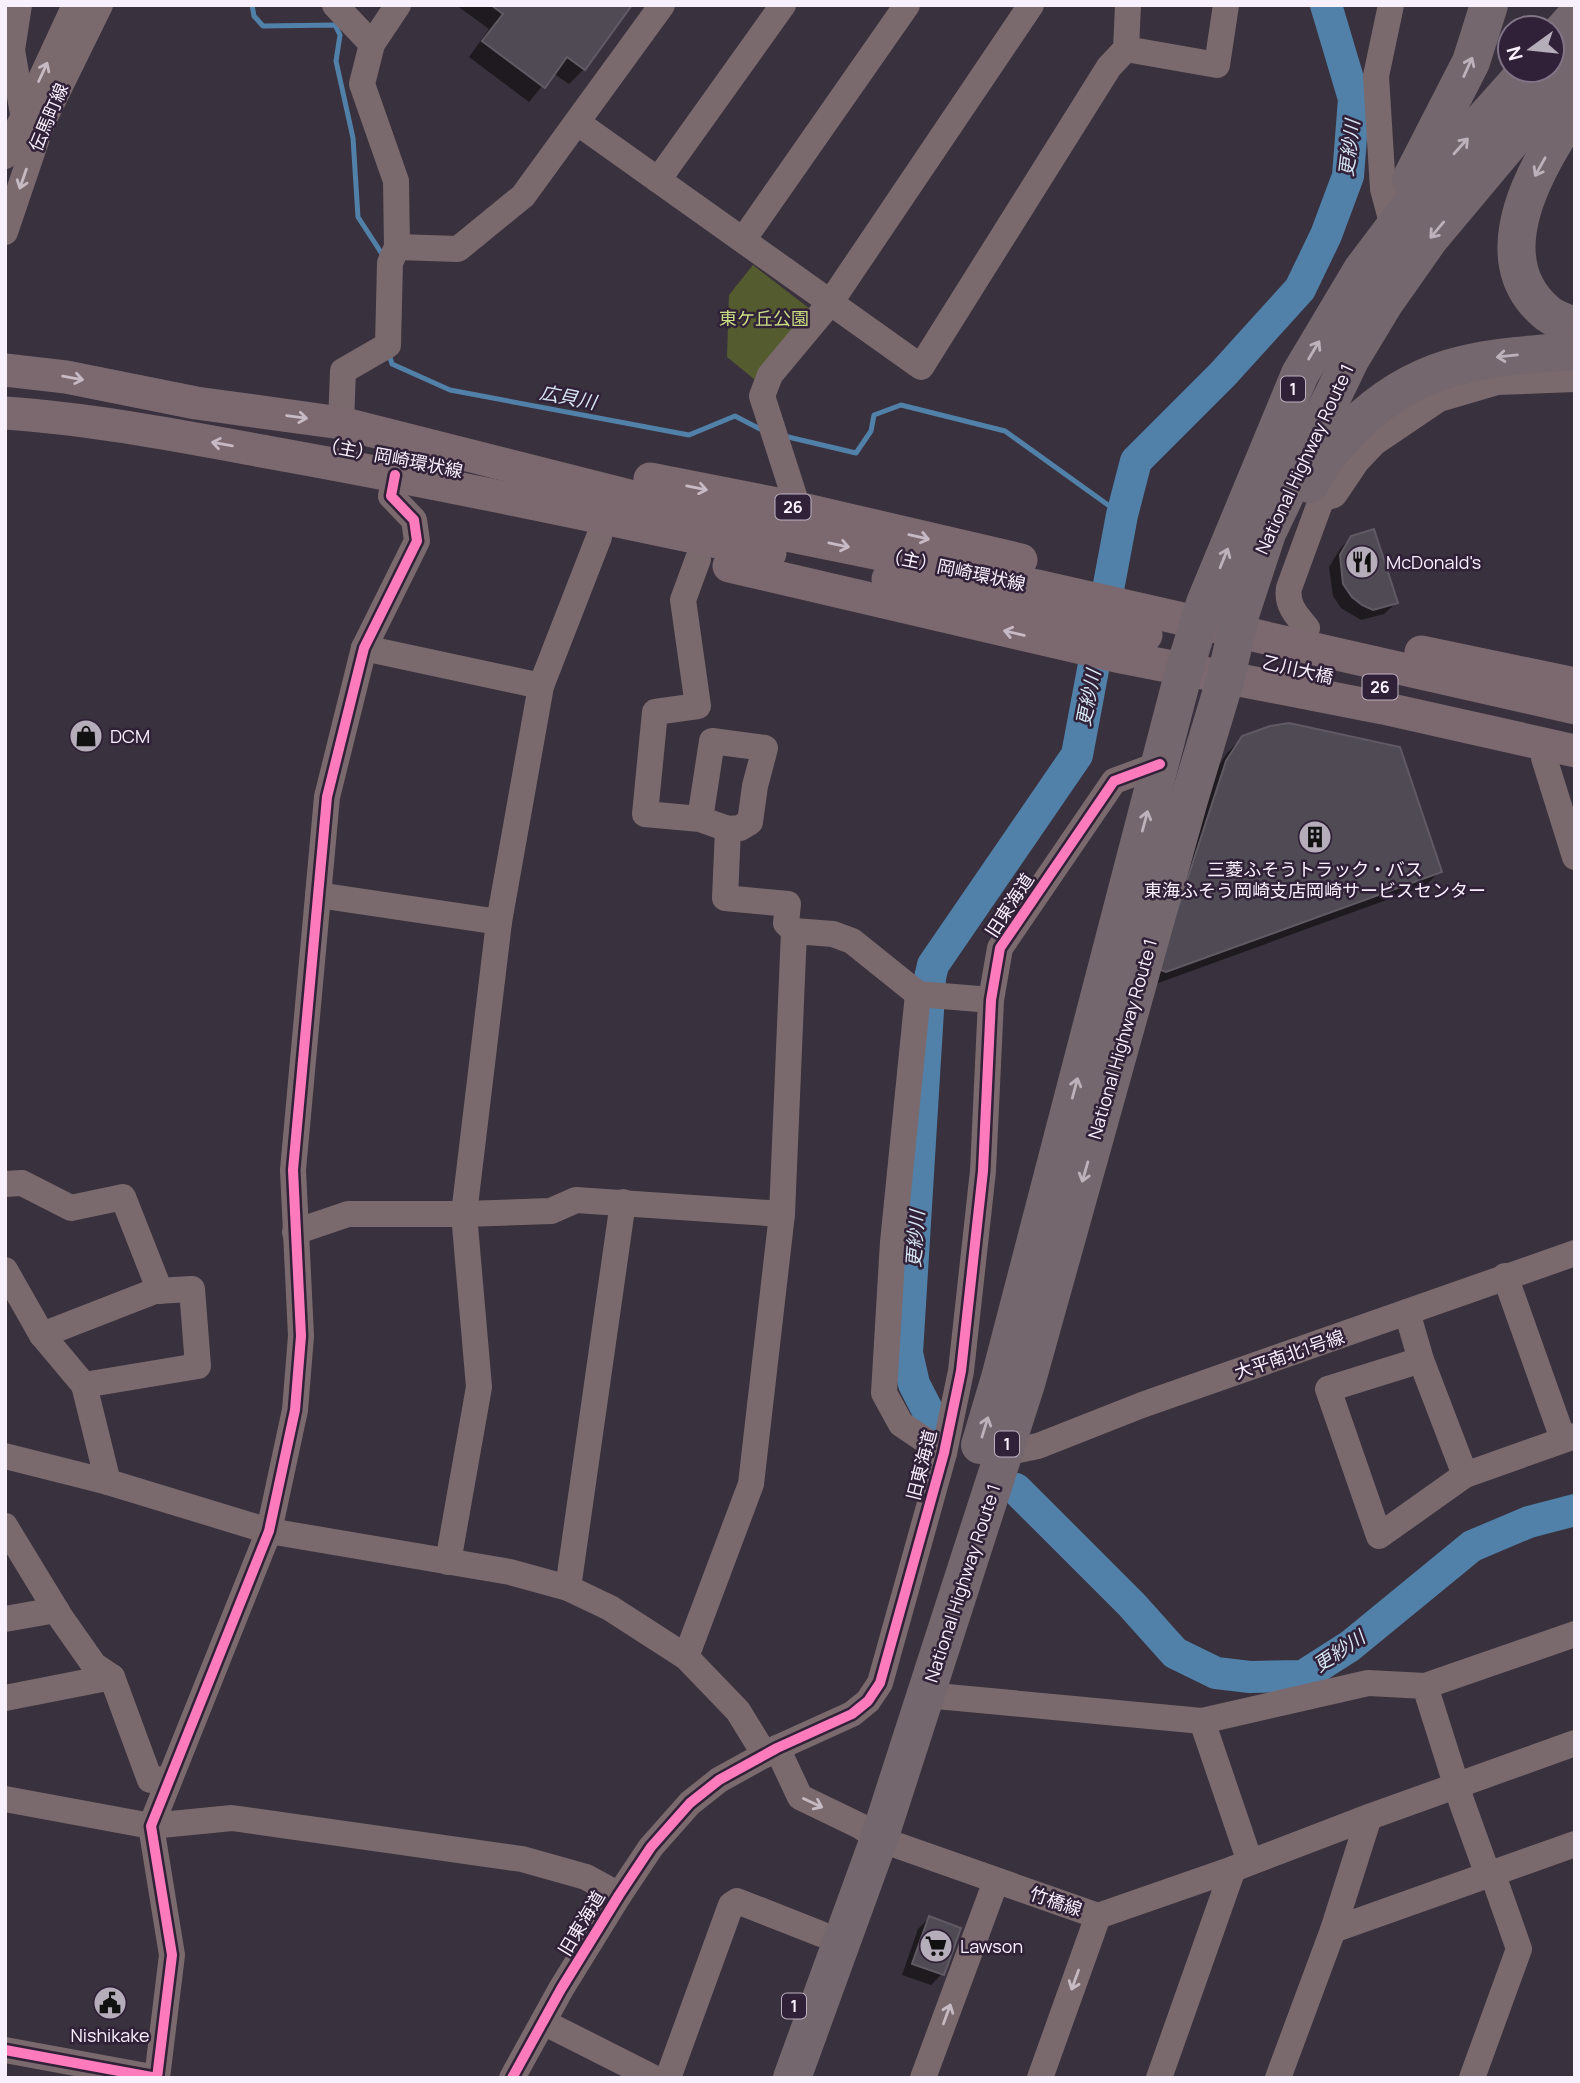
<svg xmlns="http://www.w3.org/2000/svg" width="1580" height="2083" font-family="Manrope,'Noto Sans JP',sans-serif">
	<rect width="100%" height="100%" fill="#39313d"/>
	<polygon fill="#545c2f" points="753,265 814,312 763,376 754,379 727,357 729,295"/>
	<g fill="#0007">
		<polygon points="456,5 630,5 584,69 569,84 553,73 529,102 469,57 489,29"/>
		<polygon points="1351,537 1396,603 1384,614 1361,620 1341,608 1333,596 1329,567 1340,549"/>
		<polygon points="1243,737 1440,871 1425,886 1150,986 1211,778 1227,753"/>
		<polygon points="929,1918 942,1974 931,1985 902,1975 918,1929"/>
	</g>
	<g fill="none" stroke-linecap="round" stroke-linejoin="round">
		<g stroke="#5180a9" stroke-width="5">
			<polyline points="252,5 254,16 263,26 335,25 340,35 336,61 353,138 358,217 384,257"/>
			<polyline points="389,354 392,364 450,390 689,435 735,416 764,431"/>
			<polyline points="784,436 856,453 871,431 874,415 901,405 1005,431 1122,515"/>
		</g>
		<g stroke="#5180a9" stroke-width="32">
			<polyline points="934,1423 914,1384 907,1353 930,978 933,965 1077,755 1122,515 1136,461 1223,374 1300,289 1326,235 1348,176 1354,99 1326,5"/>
			<polyline points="1016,1489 1132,1605 1175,1653 1216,1673 1250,1677 1303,1676 1350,1646 1472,1546 1529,1522 1575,1510"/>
		</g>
	</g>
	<g fill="#504a54" stroke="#615a65" stroke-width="2">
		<polygon points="491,5 632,5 585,70 567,57 545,88 482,41 503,14"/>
		<polygon points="1374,529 1398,603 1373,610 1362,605 1352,597 1343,584 1340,555 1351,536"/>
		<polygon points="1289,723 1400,747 1442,872 1166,972 1158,969 1226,761 1242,736 1270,726"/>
		<polygon points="929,1916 961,1928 944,1975 912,1964"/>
	</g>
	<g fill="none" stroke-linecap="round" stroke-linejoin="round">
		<g stroke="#7a6a6d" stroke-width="26">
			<polyline points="19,5 12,50 23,114 26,116"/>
			<polyline points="335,5 372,44"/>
			<polyline points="1391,5 1376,76 1383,189 1394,230"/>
			<polyline points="1126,49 1217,65 1226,5"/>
			<polyline points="578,123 921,367 1109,67 1126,49 1128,5"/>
			<polyline points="5,156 75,5"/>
			<polyline points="658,180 783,5"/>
			<polyline points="5,232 42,123 100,5"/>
			<polyline points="743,240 907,5"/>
			<polyline points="397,247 458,249 523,196 662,5"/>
			<polyline points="341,423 343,371 388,345 390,263 397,247 396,181 362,84 372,44 398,5"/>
			<polyline points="1321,499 1334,495 1357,461 1374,443 1439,399 1497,382 1575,379"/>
			<polyline points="798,508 762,396 770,375 830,303 1031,5"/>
			<polyline points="698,559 683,600 698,706 655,712 645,814 700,819 728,829 740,828 750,822 755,786 765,748 712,741 700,819"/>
			<path d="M1307,628C1297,616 1286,605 1289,588L1327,484"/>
			<polyline points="364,648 541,686"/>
			<polyline points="1544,758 1575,857"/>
			<polyline points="728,829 725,898 788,904 786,923 794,931"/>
			<polyline points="318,895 499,922"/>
			<polyline points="918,994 893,1242 884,1393 901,1424 944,1453"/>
			<polyline points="5,1184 22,1183 71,1208 123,1197 160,1291"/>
			<polyline points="295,1232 348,1214 464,1214 551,1211 576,1200 782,1214"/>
			<polyline points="5,1270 42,1335 84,1385 108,1482"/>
			<polyline points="1505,1276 1563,1439"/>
			<polyline points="1407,1312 1421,1360 1465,1475"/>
			<polyline points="42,1335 155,1291 192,1289 198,1366 84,1385"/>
			<polyline points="1421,1360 1328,1389 1379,1536 1465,1475 1575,1436"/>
			<polyline points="1004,1453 1038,1446 1142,1405 1575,1253"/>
			<polyline points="5,1456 108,1482 269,1531 510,1572 568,1588 610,1608 686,1657 738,1711 765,1755"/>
			<polyline points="5,1526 61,1618 94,1665 112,1677 150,1780 169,1779"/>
			<polyline points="448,1562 479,1387 464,1214 499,922 541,686 599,537"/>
			<polyline points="568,1588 623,1202"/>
			<polyline points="5,1619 56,1610"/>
			<polyline points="686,1657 751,1484 782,1214 794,931 833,934 852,941 918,994 991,1000"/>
			<polyline points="1425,1686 1575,1634"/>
			<polyline points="926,1695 1202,1721 1250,1862"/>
			<polyline points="5,1698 112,1677"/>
			<polyline points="1202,1721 1368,1683 1425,1686 1462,1803 1484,1864 1493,1875 1519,1949 1472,2078"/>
			<polyline points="777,1748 800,1797 860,1826 879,1839 1098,1916 1233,1869 1369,1817 1575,1743"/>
			<polyline points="5,1799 151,1826 232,1818 522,1859 586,1877 619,1895"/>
			<polyline points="1333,1930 1575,1844"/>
			<polyline points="543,2022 654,2078"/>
			<polyline points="5,2050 157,2078 172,1955 151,1826 269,1531 295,1410 301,1336 293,1170 327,797 364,648 417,541 414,520 391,496 395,475"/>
			<polyline points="512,2078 561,1989 619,1895 651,1847 690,1803 719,1780 777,1748 852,1714 868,1701 880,1683 944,1453 961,1371 983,1171 991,1000 1000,948 1114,781 1160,764"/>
			<polyline points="668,2078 731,1905 737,1901 821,1934"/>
			<polyline points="923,2078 996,1881"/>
			<polyline points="1040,2078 1098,1916"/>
			<polyline points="1159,2078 1233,1869"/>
			<polyline points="1278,2078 1333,1930 1369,1817"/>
		</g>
		<g stroke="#7c686f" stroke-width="33">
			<polyline points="5,370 66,377 196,403 341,423 772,532 1037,586 1575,708"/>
			<path d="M5,413C93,419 180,436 267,452C435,482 603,518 770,553"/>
			<polyline points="650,479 798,508 1021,560"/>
			<polyline points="729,566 1116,656 1383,708 1575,751"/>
			<polyline points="888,579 1146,635"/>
			<polyline points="1421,652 1575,684"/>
		</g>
		<g stroke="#74676d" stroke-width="38">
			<polyline points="1552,43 1575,17"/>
			<path d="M1575,109C1538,163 1481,257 1546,312C1553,319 1566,322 1575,327"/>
			<polyline points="1411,179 1471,62 1489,5"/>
			<path d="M1310,484C1321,461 1335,446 1352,428C1420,360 1485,358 1575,351"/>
			<polyline points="980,1445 1000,1378 1184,671 1205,603 1300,374 1362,270 1430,180 1528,70"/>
			<polyline points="792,2078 879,1839 1026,1384 1189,800 1226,677 1241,612 1267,533 1350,360 1385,302 1430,238 1575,65"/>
		</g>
		<defs>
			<g id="cycleway">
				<polyline points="5,2050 157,2078 172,1955 151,1826 269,1531 295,1410 301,1336 293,1170 327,797 364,648 417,541 414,520 391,496 395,475"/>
				<polyline points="512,2078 561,1989 619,1895 651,1847 690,1803 719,1780 777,1748 852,1714 868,1701 880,1683 944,1453 961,1371 983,1171 991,1000 1000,948 1114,781 1160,764"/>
			</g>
		</defs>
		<use href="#cycleway" stroke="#312138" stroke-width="15"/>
		<use href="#cycleway" stroke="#fd7abc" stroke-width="10"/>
	</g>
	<defs><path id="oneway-shaft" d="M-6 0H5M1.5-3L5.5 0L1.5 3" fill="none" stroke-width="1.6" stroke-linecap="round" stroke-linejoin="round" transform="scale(1.75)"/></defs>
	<g stroke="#bdb2bc">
		<use href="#oneway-shaft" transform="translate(1468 67) rotate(-66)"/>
		<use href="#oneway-shaft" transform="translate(1461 146) rotate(-48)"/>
		<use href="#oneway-shaft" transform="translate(1540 167) rotate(119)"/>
		<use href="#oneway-shaft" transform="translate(1437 230) rotate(130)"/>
		<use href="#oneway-shaft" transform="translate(1314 350) rotate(-59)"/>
		<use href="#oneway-shaft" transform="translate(1507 356) rotate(174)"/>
		<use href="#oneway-shaft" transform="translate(1224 558) rotate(-68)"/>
		<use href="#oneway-shaft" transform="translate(1145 821) rotate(-75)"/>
		<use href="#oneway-shaft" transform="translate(1075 1088) rotate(-75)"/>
		<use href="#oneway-shaft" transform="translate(1085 1172) rotate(106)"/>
		<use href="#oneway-shaft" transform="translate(985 1427) rotate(-73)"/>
	</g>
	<g stroke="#c6bac3">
		<use href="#oneway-shaft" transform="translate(43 72) rotate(-65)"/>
		<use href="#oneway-shaft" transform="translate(23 179) rotate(109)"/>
		<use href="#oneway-shaft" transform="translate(813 1803) rotate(25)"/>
		<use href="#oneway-shaft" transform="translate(1075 1980) rotate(110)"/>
		<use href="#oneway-shaft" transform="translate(947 2014) rotate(-70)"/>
	</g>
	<g stroke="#c7bac4">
		<use href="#oneway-shaft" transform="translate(73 378) rotate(10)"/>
		<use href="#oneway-shaft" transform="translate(297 417) rotate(8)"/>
		<use href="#oneway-shaft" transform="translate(222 444) rotate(-170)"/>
		<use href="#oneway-shaft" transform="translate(697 488) rotate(11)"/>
		<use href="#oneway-shaft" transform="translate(919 537) rotate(13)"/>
		<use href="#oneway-shaft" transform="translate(839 545) rotate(12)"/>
		<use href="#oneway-shaft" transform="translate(1014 633) rotate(-167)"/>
	</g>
	<defs>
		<symbol id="restaurant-disc" viewBox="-11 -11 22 22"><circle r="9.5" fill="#b6adba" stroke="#312138"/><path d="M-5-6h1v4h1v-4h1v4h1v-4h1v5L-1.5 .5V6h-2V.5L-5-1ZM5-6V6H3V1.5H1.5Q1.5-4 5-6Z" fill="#111"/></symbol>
		<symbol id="shop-disc" viewBox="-11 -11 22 22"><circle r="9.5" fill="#b6adba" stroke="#312138"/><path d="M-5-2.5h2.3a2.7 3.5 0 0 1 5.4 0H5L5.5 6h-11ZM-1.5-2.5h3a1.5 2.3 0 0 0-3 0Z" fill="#111"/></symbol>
		<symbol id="building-disc" viewBox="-11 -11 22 22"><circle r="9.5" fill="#b6adba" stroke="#312138"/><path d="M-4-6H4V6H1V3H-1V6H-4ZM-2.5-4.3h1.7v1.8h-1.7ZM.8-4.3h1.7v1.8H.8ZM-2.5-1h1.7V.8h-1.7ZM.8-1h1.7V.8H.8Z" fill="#111"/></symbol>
		<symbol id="supermarket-disc" viewBox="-11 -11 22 22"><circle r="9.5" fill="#b6adba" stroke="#312138"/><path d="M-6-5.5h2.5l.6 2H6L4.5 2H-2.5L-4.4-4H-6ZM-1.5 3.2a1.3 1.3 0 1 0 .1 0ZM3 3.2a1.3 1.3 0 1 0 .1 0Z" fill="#111"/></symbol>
		<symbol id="civic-disc" viewBox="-11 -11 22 22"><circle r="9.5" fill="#b6adba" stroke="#312138"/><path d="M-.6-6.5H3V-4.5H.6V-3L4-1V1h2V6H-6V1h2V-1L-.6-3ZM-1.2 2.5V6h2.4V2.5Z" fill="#111"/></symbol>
	</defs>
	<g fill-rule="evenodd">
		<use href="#restaurant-disc" x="1343" y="543" width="38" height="38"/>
		<use href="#shop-disc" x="67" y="717" width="38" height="38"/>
		<use href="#building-disc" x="1296" y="818" width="38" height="38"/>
		<use href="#supermarket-disc" x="917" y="1927" width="38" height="38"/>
		<use href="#civic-disc" x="91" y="1984" width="38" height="38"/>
	</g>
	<g text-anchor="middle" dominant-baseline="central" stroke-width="5" stroke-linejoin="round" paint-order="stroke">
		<g fill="#312138" stroke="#bdb2c2" stroke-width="2">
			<rect x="1281" y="376.5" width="24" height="25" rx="5"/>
			<rect x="775.5" y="494.5" width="35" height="25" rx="5"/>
			<rect x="1362.5" y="674.5" width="35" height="25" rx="5"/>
			<rect x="995" y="1431.5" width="24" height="25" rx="5"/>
			<rect x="782" y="1993.5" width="24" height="25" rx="5"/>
		</g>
		<g font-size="16" font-weight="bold" fill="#f9f0fd">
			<text x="1293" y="389">1</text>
			<text x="793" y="507">26</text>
			<text x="1380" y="687">26</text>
			<text x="1007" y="1444">1</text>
			<text x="794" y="2006">1</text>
		</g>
		<g font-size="18" fill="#f9f0fd" stroke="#312138">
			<text transform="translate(48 117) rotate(-67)">伝馬町線</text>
			<text transform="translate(392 457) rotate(11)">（主）岡崎環状線</text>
			<text transform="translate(1304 459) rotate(-65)">National Highway Route 1</text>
			<text transform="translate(955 569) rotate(12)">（主）岡崎環状線</text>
			<text transform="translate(1298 669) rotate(13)">乙川大橋</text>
			<text transform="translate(1009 905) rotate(-57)">旧東海道</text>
			<text transform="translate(1122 1039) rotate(-74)">National Highway Route 1</text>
			<text transform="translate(1289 1354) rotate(-19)">大平南北1号線</text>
			<text transform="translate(921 1465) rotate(-76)">旧東海道</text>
			<text transform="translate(962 1583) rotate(-72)">National Highway Route 1</text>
			<text transform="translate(1056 1901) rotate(19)">竹橋線</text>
			<text transform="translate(581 1923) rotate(-59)">旧東海道</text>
		</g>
		<g font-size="18" fill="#c9dd83" stroke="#312138">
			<text x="764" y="318">東ケ丘公園</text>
		</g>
		<g font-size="18" fill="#f9f0fd" stroke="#312138" text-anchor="start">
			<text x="1386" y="562">McDonald's</text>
			<text x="110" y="736">DCM</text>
			<text x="1315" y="869" text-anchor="middle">三菱ふそうトラック・バス<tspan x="1315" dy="21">東海ふそう岡崎支店岡崎サービスセンター</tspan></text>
			<text x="960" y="1946">Lawson</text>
			<text x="110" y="2035" text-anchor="middle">Nishikake</text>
		</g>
		<g font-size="19" font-style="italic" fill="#d6e5f2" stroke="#312138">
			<text transform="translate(1349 148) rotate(-83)">更紗川</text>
			<text transform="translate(568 397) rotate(11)">広貝川</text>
			<text transform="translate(1088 698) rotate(-79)">更紗川</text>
			<text transform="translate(915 1239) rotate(-86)">更紗川</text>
			<text transform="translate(1339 1651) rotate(-34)">更紗川</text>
		</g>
	</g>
	<rect width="1580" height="2083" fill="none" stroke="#f9f0fd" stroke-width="14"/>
	<g transform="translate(1531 49) rotate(255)"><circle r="33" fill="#312138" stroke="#817487" stroke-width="2"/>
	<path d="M0-5L12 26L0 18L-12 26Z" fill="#b6adba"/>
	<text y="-10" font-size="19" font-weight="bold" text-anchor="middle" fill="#f9f0fd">N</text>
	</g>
</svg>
